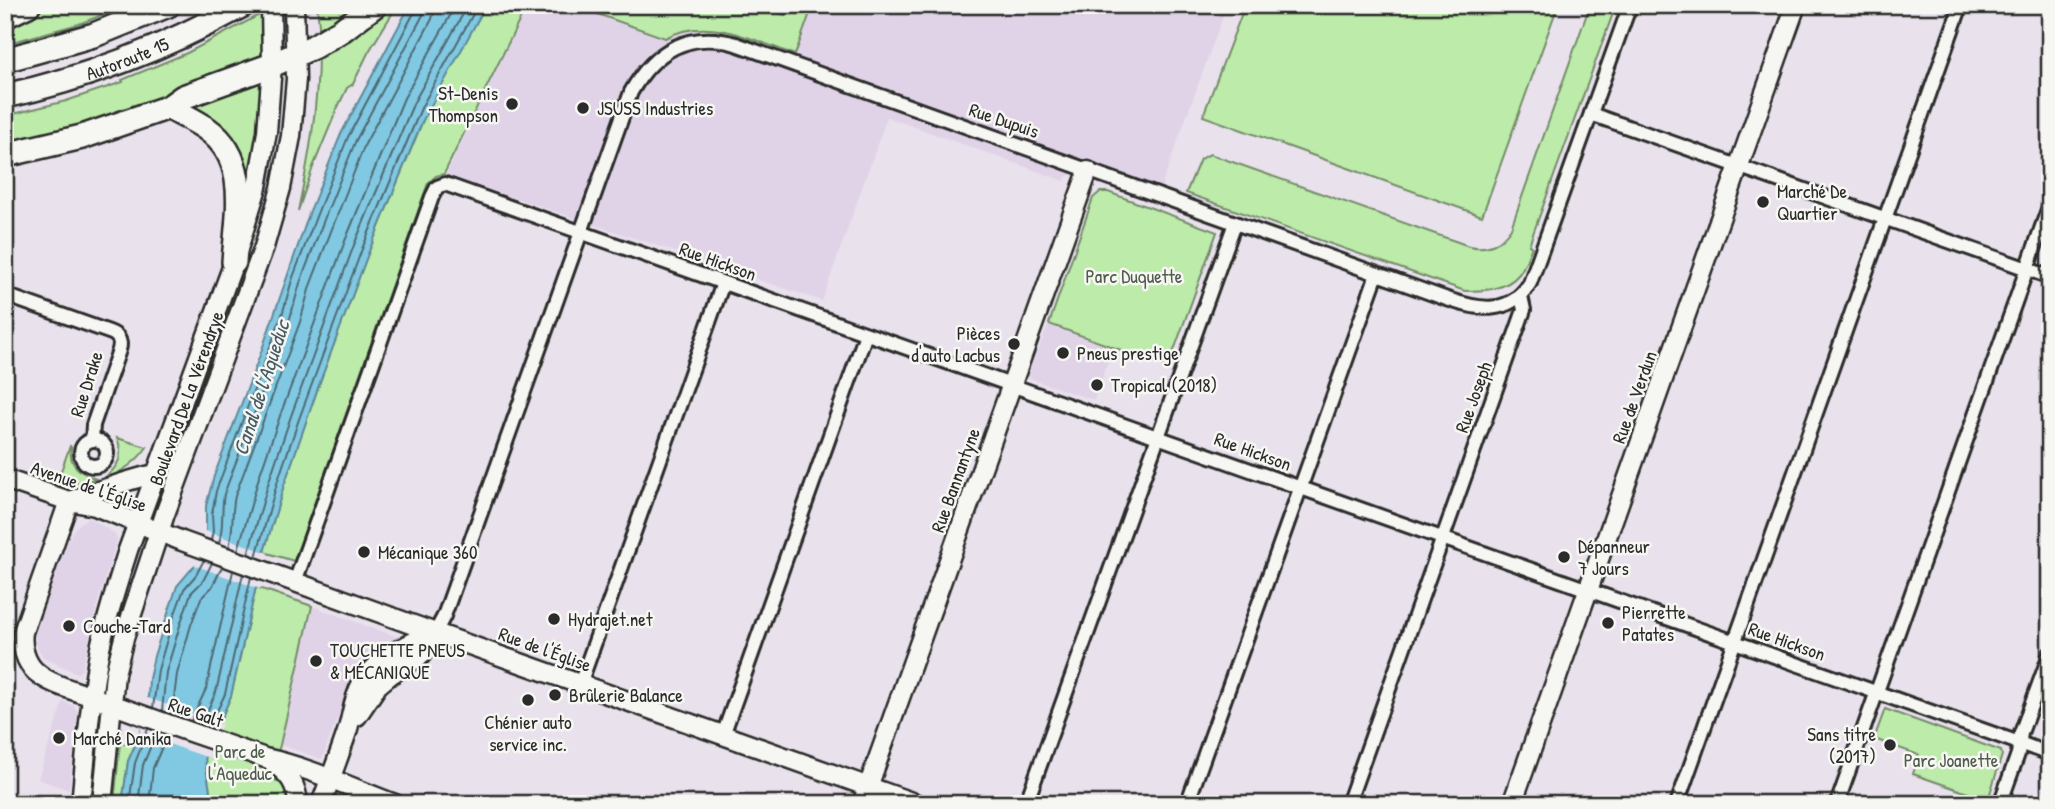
<svg xmlns="http://www.w3.org/2000/svg" width="2055" height="809" font-family="'Patrick Hand',sans-serif">
	<rect width="100%" height="100%" fill="#e9e1ec"/>
	<filter id="ink" filterUnits="userSpaceOnUse"><feTurbulence type="fractalNoise" baseFrequency=".0143" numOctaves="2"/><feDisplacementMap in="SourceGraphic" scale="14" xChannelSelector="R" yChannelSelector="G"/><feConvolveMatrix kernelMatrix="1 2 1 2 8 2 1 2 1" color-interpolation-filters="sRGB"/></filter>
	<g filter="url(#ink)">
		<g fill="#e0d3e8">
			<polygon points="527,5 572,5 665,38 682,31 695,29 713,29 736,34 785,15 752,5 1227,5 1160,190 1088,171 1067,176 1064,181 887,117 822,301 446,175"/>
			<polygon points="1049,324 1113,347 1094,400 1036,381 1027,376"/>
			<polygon points="87,518 93,520 115,534 117,540 97,605 82,670 77,673 44,658 37,647 35,634 66,544 75,528"/>
			<polygon points="312,606 400,638 359,672 346,695 322,759 280,745"/>
			<polygon points="63,701 74,706 78,712 69,790 38,779"/>
		</g>
		<g fill="#bcebaa" stroke="#748b6a" stroke-width="2">
			<polygon points="51,5 128,5 79,24 5,44 5,26"/>
			<polygon points="317,5 364,5 320,36"/>
			<path d="M385,5H392L395,9L368,53L353,84L347,88L337,109L313,167L298,211C309,158 318,107 318,53Z"/>
			<polygon points="486,5 527,5 444,174 436,176 428,183 294,561 264,552 284,485 321,379 369,251 428,108"/>
			<path d="M572,5H699L705,7L706,5H752L785,15L788,6L810,13L795,55C754,40 708,15 665,38Z"/>
			<polygon points="1245,5 1558,5 1482,216 1203,116"/>
			<path d="M1590,5H1616L1529,245L1532,247C1528,255 1525,267 1519,274C1506,290 1484,291 1465,291L1186,193L1200,159L1210,154L1469,246C1489,250 1500,244 1511,228Z"/>
			<polygon points="261,14 264,60 108,120 5,147 5,116 66,101 123,82 122,80 187,53"/>
			<path d="M263,79L262,111L250,185C244,140 224,125 186,106Z"/>
			<polygon points="1100,192 1108,192 1217,232 1168,367 1049,324 1093,198"/>
			<path d="M117,438L147,447C136,463 122,472 105,479L104,478C119,467 124,455 117,438Z"/>
			<path d="M70,446L71,447C68,466 81,473 96,479L77,483L57,482Z"/>
			<path d="M256,587L312,606L280,745L271,777L284,786L292,804H211C211,787 205,771 205,755L231,696Z"/>
			<polygon points="1885,709 2001,751 2002,755 1988,800 1913,774 1919,755 1874,739"/>
			<polygon points="134,734 140,734 128,761 122,804 114,804 120,743 125,744 130,736"/>
		</g>
		<path fill="#81c8e2" stroke="#5f8999" stroke-width="2" d="M410,5H486L422,122L369,251L321,379L284,485L264,552L231,696L205,755C205,771 211,787 211,804H122L128,761L140,734L148,698L149,679L154,656L177,586L195,565L206,531V506L214,476L260,355L310,211L341,134Z"/>
		<g fill="#e9e1ec">
			<polygon points="203,530 268,553 260,589 191,564"/>
			<polygon points="145,697 222,724 209,758 140,734"/>
		</g>
		<g fill="none" stroke-linecap="round" stroke-linejoin="round">
			<g stroke="#4d6a74" stroke-width="2">
				<polyline points="211,540 213,531 212,514 216,491 282,315 292,280 317,214 348,137 415,11 415,5"/>
				<path d="M219,543C224,527 221,510 224,494L290,318L300,283L325,217L356,140L423,15L424,5"/>
				<path d="M229,547C234,530 231,514 235,496L300,322L310,286L335,221L365,144L432,19L435,5"/>
				<polyline points="238,550 259,477 281,413 345,241 404,98 456,5"/>
				<polyline points="248,554 269,481 291,416 354,245 414,102 468,5"/>
				<polyline points="256,557 277,483 299,419 362,249 422,106 478,5"/>
				<polyline points="153,708 158,670 173,619 184,589 196,575 204,560"/>
				<polyline points="162,711 166,672 181,622 191,593 203,581 212,563"/>
				<polyline points="172,714 177,674 191,625 201,598 212,587 222,567"/>
				<polyline points="191,721 206,689 233,571"/>
				<polyline points="201,725 216,692 243,574"/>
				<polyline points="209,728 225,694 251,577"/>
				<polyline points="129,804 135,763 148,729"/>
				<polyline points="138,804 143,765 157,731"/>
				<polyline points="149,804 153,768 167,735"/>
			</g>
			<defs>
				<g id="street">
					<polyline points="1591,114 2050,277"/>
					<path d="M5,295L109,332C118,335 122,341 119,350L93,425L92,440"/>
					<circle cx="94" cy="453" r="13"/>
					<polyline points="295,582 432,197 437,187 445,184 2050,754"/>
					<path d="M435,633L444,616L631,92C654,51 689,30 736,44L1447,299C1479,310 1509,316 1530,283L1630,5"/>
					<polyline points="580,684 723,283"/>
					<polyline points="723,735 866,334"/>
					<polyline points="1026,804 1235,223"/>
					<polyline points="1187,804 1377,274"/>
					<polyline points="1348,804 1524,310 1521,296"/>
					<polyline points="1677,804 1961,5"/>
					<polyline points="1837,804 2050,204"/>
					<polyline points="2000,804 2018,754 2021,733 2050,654"/>
				</g>
				<g id="secondary">
					<polyline points="5,479 69,501 95,506 182,541 419,627 917,804"/>
					<path d="M72,500C101,491 127,479 156,474"/>
					<path d="M69,501L23,632C21,646 25,662 36,672C51,685 77,691 95,698C151,719 208,738 265,758C308,767 352,788 395,804"/>
					<polyline points="357,716 378,685 390,675 421,655 435,633"/>
					<path d="M274,764C289,773 297,785 298,804"/>
					<path d="M81,804C86,752 90,700 100,648C107,615 118,582 128,550L234,262L257,187L267,132L272,65L271,5"/>
					<polyline points="102,804 115,674 124,638 165,514 264,247 281,188 291,136 296,79 294,5"/>
					<path d="M321,804C330,780 339,756 347,732C352,717 353,699 361,685C376,659 408,643 435,633"/>
					<polyline points="862,804 1088,171"/>
					<polyline points="1512,804 1796,5"/>
				</g>
				<g id="highway">
					<polyline points="5,16 28,5"/>
					<polyline points="5,60 94,35 168,5"/>
					<path id="s1" d="M5,96C89,78 168,46 243,5"/>
					<path d="M169,107C181,115 195,120 207,129C251,160 237,216 234,262"/>
					<polyline points="5,155 82,137 169,107 183,97 272,65 313,47 342,30 375,5"/>
				</g>
			</defs>
			<use href="#street" stroke="#2b2b2b" stroke-width="18"/>
			<use href="#secondary" stroke="#2b2b2b" stroke-width="23"/>
			<use href="#highway" stroke="#2b2b2b" stroke-width="28"/>
			<use href="#street" stroke="#f6f6f2" stroke-width="12"/>
			<use href="#secondary" stroke="#f6f6f2" stroke-width="18"/>
			<use href="#highway" stroke="#f6f6f2" stroke-width="23"/>
		</g>
	</g>
	<g fill="#2b2b2b" stroke="#f6f6f2" stroke-width="2.5">
		<circle cx="512" cy="104" r="7"/>
		<circle cx="583" cy="108" r="7"/>
		<circle cx="1763" cy="202" r="7"/>
		<circle cx="1014" cy="344" r="7"/>
		<circle cx="1063" cy="353" r="7"/>
		<circle cx="1097" cy="385" r="7"/>
		<circle cx="364" cy="552" r="7"/>
		<circle cx="1564" cy="557" r="7"/>
		<circle cx="554" cy="619" r="7"/>
		<circle cx="1608" cy="623" r="7"/>
		<circle cx="69" cy="626" r="7"/>
		<circle cx="316" cy="661" r="7"/>
		<circle cx="555" cy="695" r="7"/>
		<circle cx="528" cy="700" r="7"/>
		<circle cx="59" cy="738" r="7"/>
		<circle cx="1890" cy="745" r="7"/>
	</g>
	<g text-anchor="middle" dominant-baseline="central" stroke-width="5" stroke-linejoin="round" paint-order="stroke">
		<g font-size="19" fill="#2b2b2b" stroke="#f6f6f2">
			<text stroke="none"><textPath href="#s1" startOffset="128">Autoroute 15</textPath></text>
			<text transform="translate(1004 120) rotate(19)">Rue Dupuis</text>
			<text transform="translate(718 261) rotate(20)">Rue Hickson</text>
			<text transform="translate(86 384) rotate(-72)">Rue Drake</text>
			<text transform="translate(1473 397) rotate(-70)">Rue Joseph</text>
			<text transform="translate(1634 397) rotate(-70)">Rue de Verdun</text>
			<text transform="translate(186 398) rotate(-70)">Boulevard De La Vérendrye</text>
			<text transform="translate(1253 451) rotate(20)">Rue Hickson</text>
			<text transform="translate(955 480) rotate(-70)">Rue Bannantyne</text>
			<text transform="translate(89 486) rotate(19)">Avenue de l'Église</text>
			<text transform="translate(1787 641) rotate(20)">Rue Hickson</text>
			<text transform="translate(545 649) rotate(20)">Rue de l'Église</text>
			<text transform="translate(196 712) rotate(19)">Rue Galt</text>
		</g>
		<g font-size="19" fill="#2b2b2b" stroke="#f6f6f2" text-anchor="start">
			<text x="498" y="93" text-anchor="end">St-Denis<tspan x="498" dy="22">Thompson</tspan></text>
			<text x="597" y="108">JSUSS Industries</text>
			<text x="1777" y="191">Marché De<tspan x="1777" dy="22">Quartier</tspan></text>
			<text x="1000" y="333" text-anchor="end">Pièces<tspan x="1000" dy="22">d'auto Lacbus</tspan></text>
			<text x="1077" y="353">Pneus prestige</text>
			<text x="1111" y="385">Tropical (2018)</text>
			<text x="1578" y="546">Dépanneur<tspan x="1578" dy="22">7 Jours</tspan></text>
			<text x="378" y="552">Mécanique 360</text>
			<text x="1622" y="612">Pierrette<tspan x="1622" dy="22">Patates</tspan></text>
			<text x="568" y="619">Hydrajet.net</text>
			<text x="83" y="626">Couche-Tard</text>
			<text x="330" y="650">TOUCHETTE PNEUS<tspan x="330" dy="22">&amp; MÉCANIQUE</tspan></text>
			<text x="569" y="695">Brûlerie Balance</text>
			<text x="528" y="722" text-anchor="middle">Chénier auto<tspan x="528" dy="22">service inc.</tspan></text>
			<text x="1876" y="734" text-anchor="end">Sans titre<tspan x="1876" dy="22">(2017)</tspan></text>
			<text x="73" y="738">Marché Danika</text>
		</g>
		<g font-size="19" fill="#4f5b4b" stroke="#f6f6f2">
			<text x="1134" y="276">Parc Duquette</text>
			<text x="240" y="751">Parc de<tspan x="240" dy="22">l'Aqueduc</tspan></text>
			<text x="1951" y="760">Parc Joanette</text>
		</g>
		<g font-size="21" font-style="italic" fill="#455a62" stroke="#f6f6f2">
			<text transform="translate(261 388) rotate(-72)">Canal de l'Aqueduc</text>
		</g>
	</g>
	<rect width="2055" height="809" fill="none" stroke="#f6f6f2" stroke-width="28"/>
	<rect x="14" y="14" width="2027" height="781" fill="none" stroke="#2b2b2b" stroke-width="2.5" filter="url(#ink)"/>
</svg>
